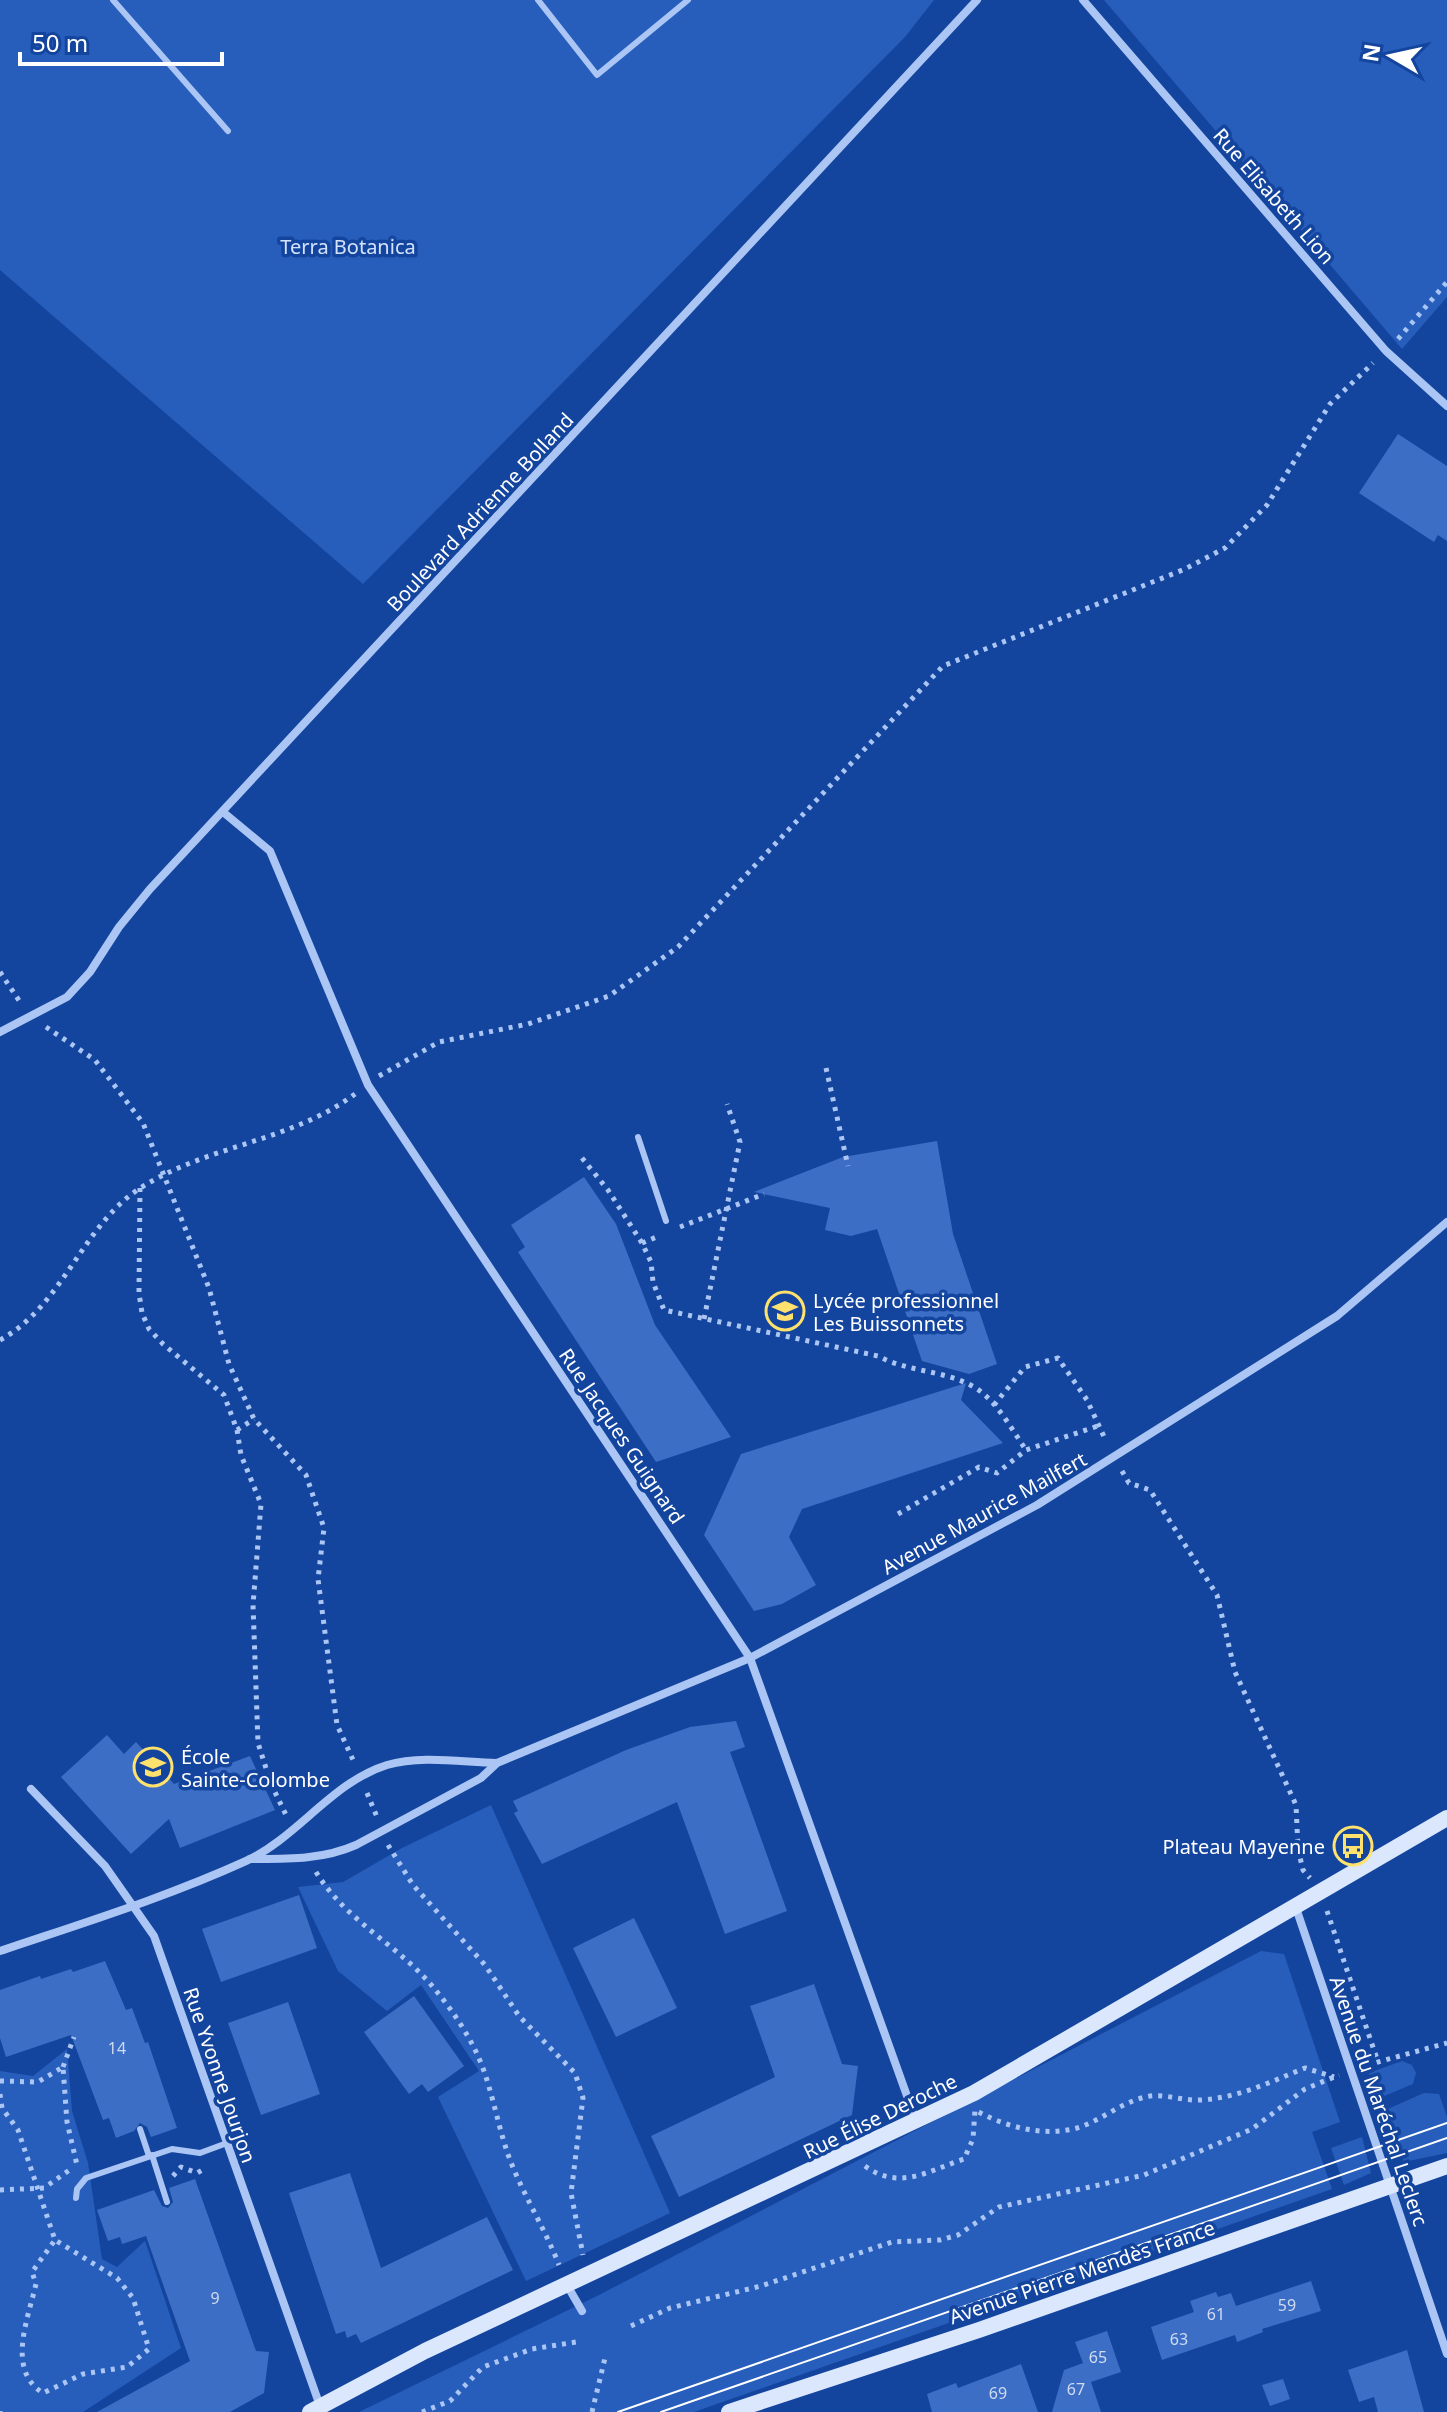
<svg xmlns="http://www.w3.org/2000/svg" width="1447" height="2412" font-family="'Noto Sans',sans-serif">
	<rect width="100%" height="100%" fill="#14459e"/>
	<g fill="#275ebc">
		<polygon points="0,0 934,0 905,37 363,584 0,270"/>
		<polygon points="1104,0 1447,0 1447,297 1402,349"/>
		<polygon points="491,1805 670,2213 526,2281 438,2097 479,2071 421,1985 387,2011 338,1971 298,1887 343,1882 402,1848"/>
		<polygon points="1261,1951 1284,1954 1340,2122 1312,2132 1332,2189 694,2412 359,2412 599,2295"/>
		<polygon points="67,2049 72,2111 88,2163 102,2259 117,2267 145,2241 181,2348 83,2412 0,2412 0,2071 33,2076"/>
		<polygon points="1402,2061 1412,2065 1416,2073 1413,2084 1377,2099 1369,2073"/>
		<polygon points="1424,2093 1439,2094 1447,2117 1447,2153 1404,2162 1381,2112"/>
		<polygon points="1362,2137 1371,2173 1344,2185 1331,2148"/>
	</g>
	<g fill="#3d6ec5">
		<polygon points="1398,434 1447,466 1447,541 1438,535 1434,542 1359,493"/>
		<polygon points="937,1141 953,1234 997,1364 969,1374 922,1361 877,1229 851,1236 825,1230 830,1208 754,1192 843,1157"/>
		<polygon points="584,1177 616,1224 655,1325 731,1437 656,1462 518,1252 525,1247 511,1225"/>
		<polygon points="966,1383 961,1400 1003,1443 802,1509 789,1537 816,1585 782,1604 754,1611 704,1535 741,1454"/>
		<polygon points="736,1721 745,1747 730,1752 787,1911 725,1934 677,1802 542,1864 514,1813 518,1811 513,1801 626,1750 690,1727"/>
		<polygon points="107,1735 124,1754 136,1742 174,1784 250,1756 275,1810 180,1848 169,1819 131,1854 61,1777"/>
		<polygon points="299,1895 317,1948 221,1982 202,1929"/>
		<polygon points="634,1918 677,2008 616,2037 573,1948"/>
		<polygon points="105,1961 126,2010 132,2008 145,2043 148,2042 177,2128 151,2137 147,2127 140,2123 134,2131 116,2138 109,2118 103,2120 71,2035 6,2057 0,2038 0,1990 40,1976 41,1979 71,1969 73,1972"/>
		<polygon points="814,1984 842,2064 858,2066 852,2115 679,2197 651,2136 775,2077 750,2006"/>
		<polygon points="414,1996 464,2066 428,2092 422,2084 409,2094 364,2032"/>
		<polygon points="288,2002 320,2094 261,2115 228,2023"/>
		<polygon points="350,2173 381,2268 487,2217 513,2270 361,2343 356,2334 347,2338 345,2331 336,2334 289,2193"/>
		<polygon points="195,2179 256,2351 269,2352 264,2393 230,2412 97,2412 190,2361 146,2236 122,2244 120,2237 108,2241 97,2210 154,2190 162,2206 168,2208 173,2202 169,2188"/>
		<polygon points="1311,2281 1321,2311 1262,2329 1263,2332 1237,2342 1235,2335 1162,2360 1151,2327 1194,2312 1190,2301 1216,2292 1218,2297 1231,2293 1236,2306"/>
		<polygon points="1107,2331 1121,2372 1091,2382 1101,2412 1052,2412 1064,2370 1083,2363 1075,2342"/>
		<polygon points="1407,2350 1424,2412 1378,2412 1374,2397 1359,2402 1348,2370"/>
		<polygon points="1021,2364 1038,2412 932,2412 927,2394 956,2383 958,2388"/>
		<polygon points="1283,2379 1290,2399 1270,2406 1262,2385"/>
	</g>
	<g fill="none" stroke-linecap="round" stroke-linejoin="round">
		<g stroke="#abc6f4" stroke-width="5" stroke-dasharray="4 6" stroke-linecap="butt">
			<polyline points="1398,339 1447,282"/>
			<polyline points="0,972 22,1005"/>
			<polyline points="46,1027 95,1060 143,1123 209,1288 229,1364 254,1419 306,1475 324,1528 318,1579 337,1725 354,1762"/>
			<polyline points="826,1068 848,1166"/>
			<polyline points="379,1076 439,1042 528,1024 609,996 678,947 943,666 1185,569 1225,548 1267,505 1330,404 1373,363"/>
			<path d="M582,1158L608,1190L642,1243L651,1262L653,1282L664,1310L878,1356C907,1372 945,1370 974,1387C996,1400 1011,1428 1026,1450"/>
			<polyline points="140,1188 139,1293 142,1313 149,1329 163,1344 224,1395 237,1430 241,1455 261,1504 253,1605 258,1743 271,1784 287,1817"/>
			<polyline points="680,1227 764,1194"/>
			<polyline points="642,1243 659,1236"/>
			<polyline points="704,1319 740,1142 727,1104"/>
			<path d="M0,1340C63,1306 82,1226 139,1189C206,1145 291,1142 355,1094"/>
			<polyline points="994,1405 1025,1367 1058,1358 1087,1400 1106,1441"/>
			<polyline points="237,1430 254,1419"/>
			<polyline points="1122,1471 1129,1483 1150,1490 1217,1595 1235,1672 1296,1805 1298,1849 1303,1870 1310,1878"/>
			<polyline points="898,1514 979,1467 997,1473 1026,1450 1098,1426"/>
			<polyline points="367,1793 377,1817"/>
			<polyline points="388,1845 413,1885 485,1965 519,2016 575,2073 583,2098 571,2193 583,2255"/>
			<path d="M316,1872C347,1922 397,1944 433,1987C455,2013 476,2045 486,2077C495,2105 500,2133 510,2160C524,2196 545,2229 559,2265"/>
			<polyline points="1327,1911 1378,2062"/>
			<polyline points="1367,2065 1447,2043"/>
			<polyline points="63,2067 74,2037"/>
			<polyline points="0,2081 38,2082 63,2067 67,2122 77,2165"/>
			<path d="M0,2094L2,2108L18,2130L55,2240L117,2278L133,2298L149,2349L127,2367L83,2374L43,2393C6,2370 28,2319 36,2284L32,2272L55,2240"/>
			<path d="M865,2166C899,2191 928,2171 964,2159L973,2139L975,2110C1005,2127 1043,2137 1077,2128C1103,2120 1122,2101 1150,2096C1166,2094 1183,2101 1200,2100C1238,2098 1270,2082 1305,2068L1334,2077"/>
			<polyline points="173,2176 181,2167 197,2173 204,2169"/>
			<polyline points="0,2190 44,2188 71,2169"/>
			<polyline points="631,2326 670,2308 761,2286 892,2242 940,2240 958,2235 999,2207 1144,2175 1252,2129 1305,2089 1339,2075"/>
			<polyline points="0,2411 0,2412"/>
			<polyline points="422,2412 450,2401 483,2367 532,2349 576,2342"/>
			<polyline points="592,2412 605,2358"/>
		</g>
		<g stroke="#abc6f4" stroke-width="6">
			<polyline points="113,0 228,131"/>
			<polyline points="538,0 597,75 688,0"/>
			<polyline points="638,1137 666,1221"/>
			<polyline points="140,2129 149,2156"/>
			<polyline points="152,2155 167,2202"/>
			<polyline points="76,2198 77,2189 86,2178 172,2149 200,2153 227,2143"/>
		</g>
		<g stroke="#abc6f4" stroke-width="8">
			<polyline points="1083,0 1386,351 1447,406"/>
			<polyline points="223,812 270,851 368,1085 750,1658 916,2121"/>
			<polyline points="0,1032 67,997 90,972 119,927 150,889 977,0"/>
			<polyline points="31,1789 105,1866 154,1936 320,2406"/>
			<path d="M250,1859C287,1859 322,1860 356,1845L481,1778L497,1763L750,1658L1037,1505L1337,1316L1447,1222"/>
			<polyline points="1295,1905 1447,2354"/>
			<path d="M0,1951C83,1923 167,1897 246,1861C298,1837 332,1782 387,1765C421,1755 461,1762 496,1763"/>
			<polyline points="567,2285 582,2311"/>
		</g>
		<g stroke="#dae7fd" stroke-width="16">
			<polyline points="310,2412 425,2351 974,2093 1447,1818"/>
			<polyline points="729,2412 979,2330 1447,2166"/>
		</g>
		<g stroke="#fff" stroke-width="2">
			<polyline points="618,2412 1447,2123"/>
			<polyline points="661,2412 1447,2138"/>
		</g>
	</g>
	<defs>
		<symbol id="school-ring" viewBox="-11 -11 22 22"><circle r="9.5" fill="#14459e" stroke="#ffe16d" stroke-width="1.5"/><path d="M0-5L7-2L0 1L-7-2ZM-4 1L0 2.5L4 1V4Q0 6-4 4Z" fill="#ffe16d"/></symbol>
		<symbol id="bus-ring" viewBox="-11 -11 22 22"><circle r="9.5" fill="#14459e" stroke="#ffe16d" stroke-width="1.5"/><path d="M-5-6H5V4H4V6H2V4H-2V6H-4V4H-5ZM-3.5-4V0h7V-4ZM-3.5 1.2v1.5H-2V1.2ZM2 1.2v1.5H3.5V1.2Z" fill="#ffe16d"/></symbol>
	</defs>
	<g fill-rule="evenodd">
		<use href="#school-ring" x="763" y="1289" width="44" height="44"/>
		<use href="#school-ring" x="131" y="1745" width="44" height="44"/>
		<use href="#bus-ring" x="1331" y="1824" width="44" height="44"/>
	</g>
	<g text-anchor="middle" dominant-baseline="central" stroke-width="7" stroke-linejoin="round" paint-order="stroke">
		<g font-size="16" fill="#cedbf0">
			<text x="117" y="2048">14</text>
			<text x="215" y="2298">9</text>
			<text x="1287" y="2305">59</text>
			<text x="1216" y="2314">61</text>
			<text x="1179" y="2339">63</text>
			<text x="1098" y="2357">65</text>
			<text x="1076" y="2389">67</text>
			<text x="998" y="2393">69</text>
		</g>
		<g font-size="20" fill="#fff" stroke="#14459e">
			<text transform="translate(1274 196) rotate(49)">Rue Elisabeth Lion</text>
			<text transform="translate(480 512) rotate(-47)">Boulevard Adrienne Bolland</text>
			<text transform="translate(622 1436) rotate(56)">Rue Jacques Guignard</text>
			<text transform="translate(984 1513) rotate(-29)">Avenue Maurice Mailfert</text>
			<text transform="translate(220 2075) rotate(71)">Rue Yvonne Jourjon</text>
			<text transform="translate(1379 2101) rotate(71)">Avenue du Maréchal Leclerc</text>
			<text transform="translate(880 2116) rotate(-26)">Rue Élise Deroche</text>
			<text transform="translate(1082 2272) rotate(-19)">Avenue Pierre Mendès France</text>
		</g>
		<g font-size="20" fill="#d3e3fd" stroke="#14459e">
			<text x="348" y="246">Terra Botanica</text>
		</g>
		<g font-size="20" fill="#fff" stroke="#14459e" text-anchor="start">
			<text x="813" y="1300">Lycée professionnel<tspan x="813" dy="23">Les Buissonnets</tspan></text>
			<text x="181" y="1756">École<tspan x="181" dy="23">Sainte-Colombe</tspan></text>
			<text x="1325" y="1846" text-anchor="end">Plateau Mayenne</text>
		</g>
	</g>
	<g transform="translate(1391 56) rotate(279)" stroke="#14459e" stroke-width="6" paint-order="stroke">
	<path d="M0-6L14 30L0 20L-14 30Z" fill="#ffffff"/>
	<text y="-12" font-size="22" font-weight="bold" text-anchor="middle" fill="#ffffff">N</text>
	</g>
	<path d="M20 52v12h202v-12" fill="none" stroke="#ffffff" stroke-width="4"/>
	<text x="32" y="52" font-size="24" fill="#ffffff" stroke="#14459e" stroke-width="6" paint-order="stroke">50 m</text>
</svg>
